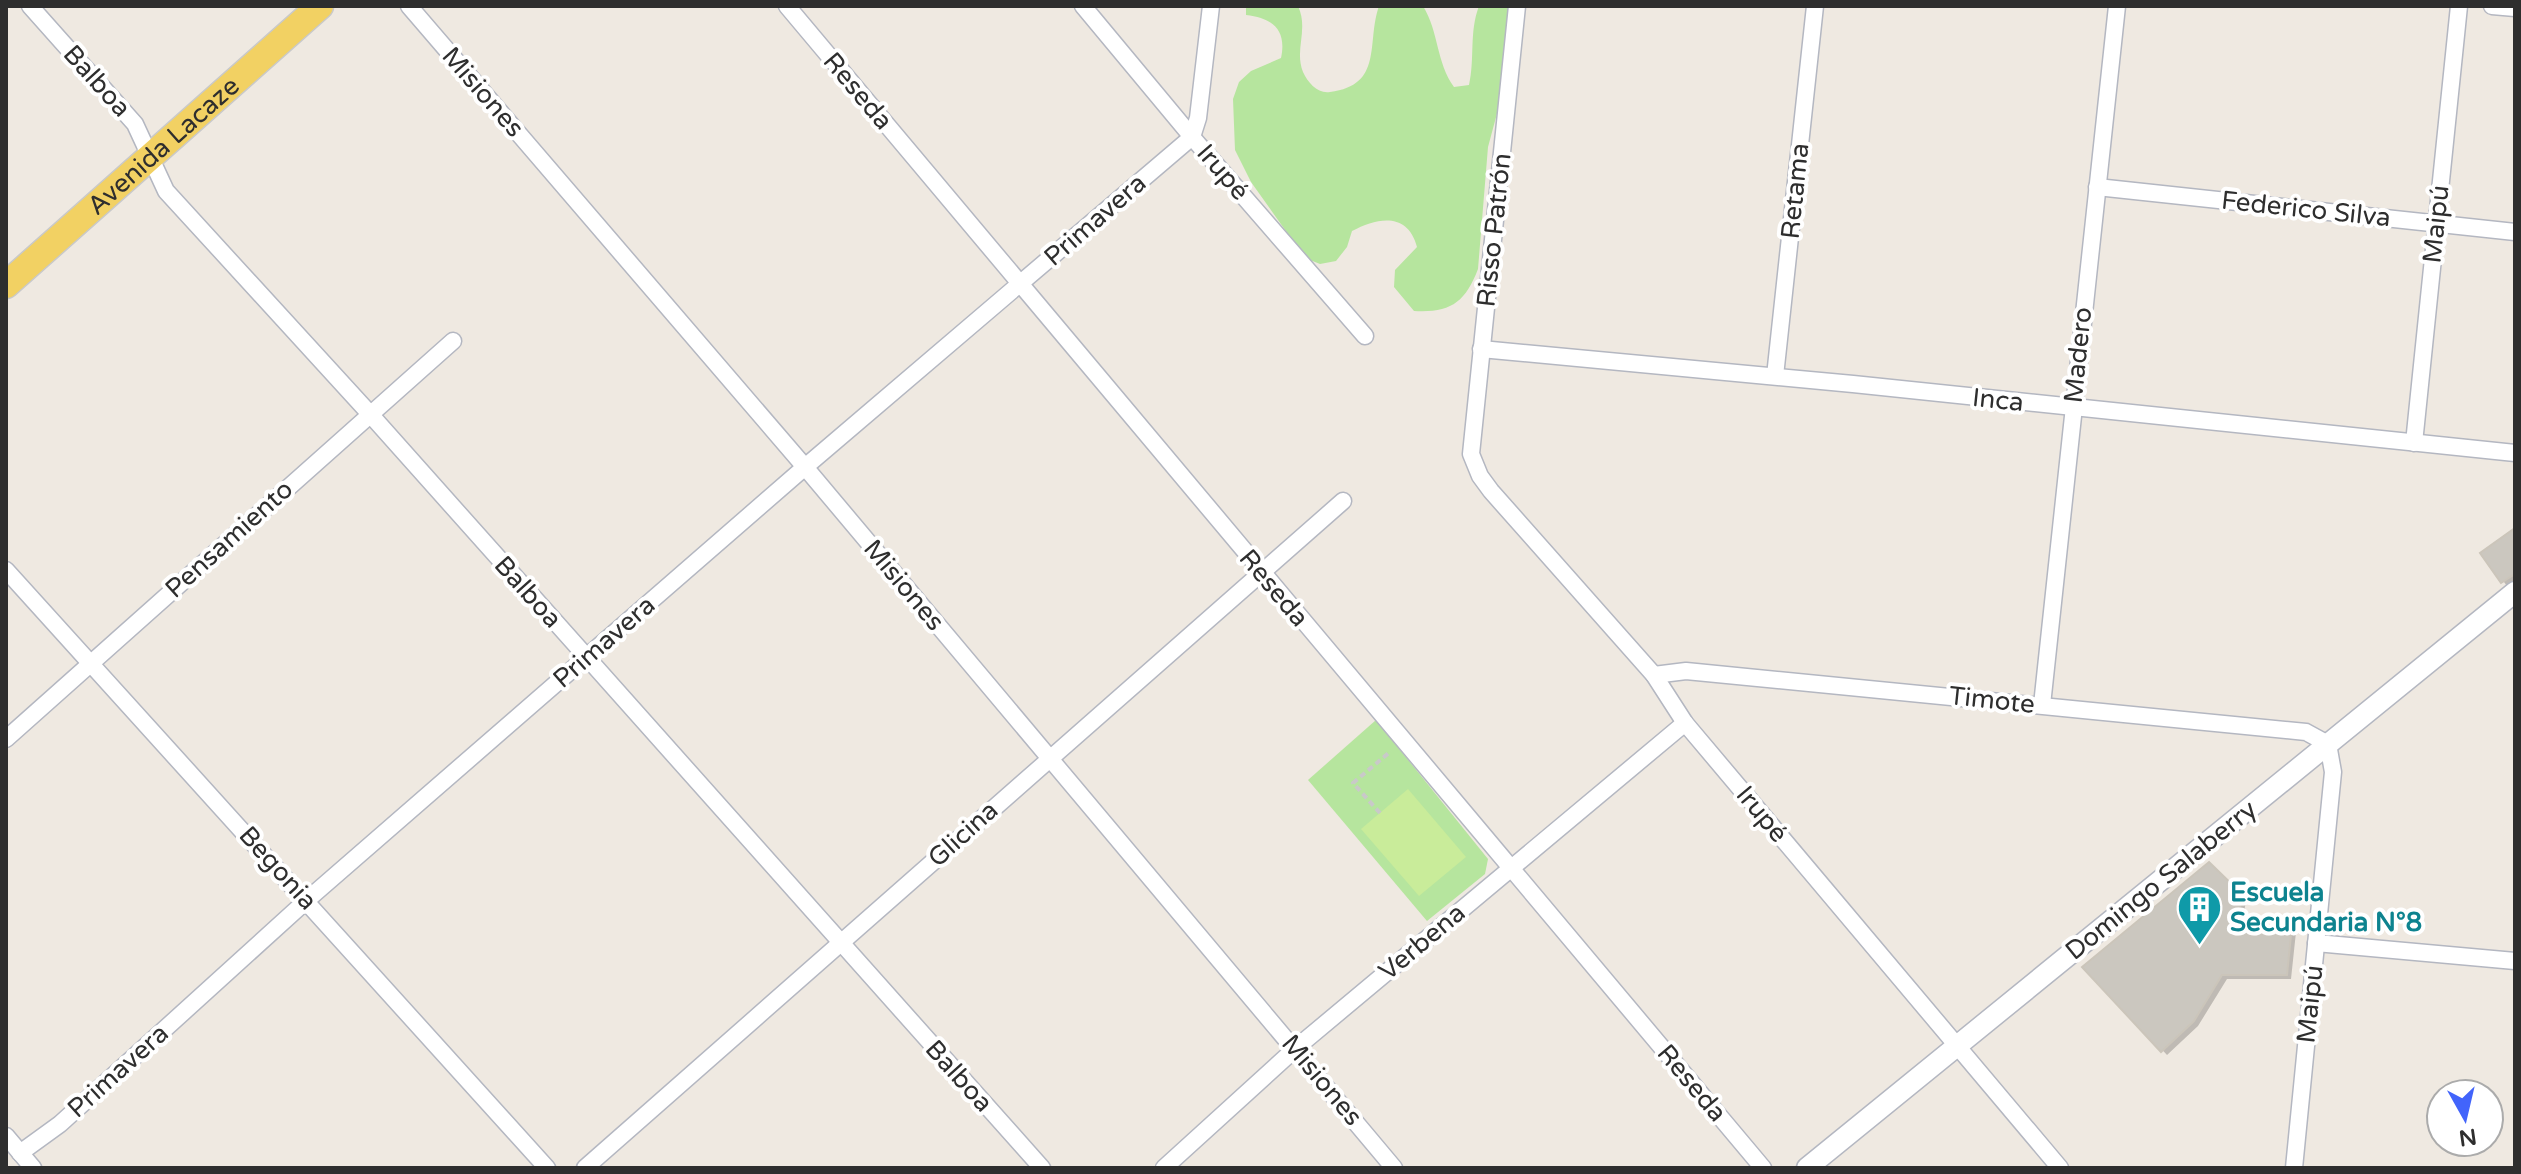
<svg xmlns="http://www.w3.org/2000/svg" width="2521" height="1174" font-family="'Varela Round',sans-serif">
	<rect width="100%" height="100%" fill="#efe9e1"/>
	<g fill="#b6e59e">
		<path d="M1246,6H1298C1309,30 1294,49 1303,72C1308,83 1318,94 1330,92C1384,85 1366,43 1379,6H1423C1439,32 1436,62 1454,87L1469,85C1475,59 1469,32 1479,6H1518L1506,80L1488,147L1478,269C1465,303 1450,313 1414,311L1394,287L1395,270L1417,247C1408,212 1378,217 1352,231L1347,247L1336,261L1320,264L1305,258L1251,182L1235,150L1233,99L1239,82L1251,71L1281,58C1287,30 1273,18 1246,15Z"/>
		<polygon points="1376,720 1488,859 1485,874 1427,921 1308,780"/>
	</g>
	<polygon fill="#c9ec9a" points="1408,789 1466,857 1419,896 1361,829"/>
	<g fill="#0003">
		<polygon points="2515,531 2515,587 2510,590 2483,554"/>
		<polygon points="2209,865 2246,901 2242,924 2292,927 2296,932 2291,979 2227,979 2198,1026 2167,1055 2085,967"/>
	</g>
	<g fill="#cbc7bf" stroke="#cbc5ba" stroke-width="2">
		<polygon points="2515,528 2515,574 2501,583 2480,553"/>
		<polygon points="2209,862 2242,894 2238,922 2292,925 2287,975 2222,975 2194,1021 2161,1052 2082,967"/>
	</g>
	<g fill="none" stroke-linecap="round" stroke-linejoin="round">
		<defs>
			<g id="minor">
				<polyline points="30,6 135,124 166,191 370,414 1042,1168"/>
				<polyline points="409,6 805,467 1394,1168"/>
				<polyline points="787,6 1763,1168"/>
				<polyline points="1083,6 1192,137 1365,336"/>
				<polyline points="1517,6 1471,454 1480,476 1491,491 1654,675 1685,723 2060,1168"/>
				<polyline points="2492,6 2515,8"/>
				<polyline points="2097,187 2515,232"/>
				<polyline points="1481,349 1853,384 2515,453"/>
				<polyline points="1775,376 1815,6"/>
				<polyline points="2414,443 2459,6"/>
				<polyline points="6,570 547,1168"/>
				<polyline points="1654,675 1686,671 2306,732 2328,744 2333,772 2294,1168"/>
				<polyline points="2042,705 2117,6"/>
				<polyline points="6,739 453,341"/>
				<polyline points="2316,943 2515,961"/>
				<polyline points="6,1136 33,1168"/>
				<polyline points="20,1153 60,1124 307,900 805,467 1192,137 1198,118 1211,6"/>
				<polyline points="585,1168 1343,501"/>
				<polyline points="1164,1168 1296,1048 1685,723"/>
			</g>
			<polyline id="tertiary" points="1807,1168 2515,592"/>
			<g id="primary">
				<path id="s1" d="M6,285L320,6"/>
			</g>
		</defs>
		<use href="#minor" stroke="#b4b7c1" stroke-width="19"/>
		<use href="#tertiary" stroke="#b4b7c1" stroke-width="23"/>
		<use href="#primary" stroke="#c9c9c9" stroke-width="29"/>
		<polyline stroke="#c9c9c9" stroke-width="4" stroke-dasharray="6 4" stroke-linecap="butt" points="1380,813 1353,783 1391,751"/>
		<use href="#minor" stroke="#fff" stroke-width="16"/>
		<use href="#tertiary" stroke="#fff" stroke-width="20"/>
		<use href="#primary" stroke="#f2d163" stroke-width="26"/>
	</g>
	<defs>
		<symbol id="building-pin" viewBox="-11 -11 22 30"><path d="M0 17L-7.5 6A9.5 9.5 0 1 1 7.5 6Z" fill="#0f9aa8" stroke="#fff"/><path d="M-4-6H4V6H1V3H-1V6H-4ZM-2.5-4.3h1.7v1.8h-1.7ZM.8-4.3h1.7v1.8H.8ZM-2.5-1h1.7V.8h-1.7ZM.8-1h1.7V.8H.8Z" fill="#fff"/></symbol>
	</defs>
	<g fill-rule="evenodd">
		<use href="#building-pin" x="2174" y="882" width="51" height="69"/>
	</g>
	<g text-anchor="middle" dominant-baseline="central" stroke-width="8" stroke-linejoin="round" paint-order="stroke">
		<g font-size="26" fill="#2e2e2e" stroke="#fff">
			<text transform="translate(97 81) rotate(48)">Balboa</text>
			<text transform="translate(858 91) rotate(50)">Reseda</text>
			<text transform="translate(483 92) rotate(49)">Misiones</text>
			<text stroke="none"><textPath href="#s1" startOffset="210">Avenida Lacaze</textPath></text>
			<text transform="translate(1223 172) rotate(49)">Irupé</text>
			<text transform="translate(1795 191) rotate(-84)">Retama</text>
			<text transform="translate(2306 209) rotate(6)">Federico Silva</text>
			<text transform="translate(1095 220) rotate(-41)">Primavera</text>
			<text transform="translate(2436 224) rotate(-84)">Maipú</text>
			<text transform="translate(1494 230) rotate(-84)">Risso Patrón</text>
			<text transform="translate(2078 355) rotate(-84)">Madero</text>
			<text transform="translate(1998 400) rotate(6)">Inca</text>
			<text transform="translate(229 539) rotate(-42)">Pensamiento</text>
			<text transform="translate(904 585) rotate(50)">Misiones</text>
			<text transform="translate(1274 588) rotate(50)">Reseda</text>
			<text transform="translate(528 592) rotate(48)">Balboa</text>
			<text transform="translate(604 642) rotate(-41)">Primavera</text>
			<text transform="translate(1992 700) rotate(6)">Timote</text>
			<text transform="translate(1762 814) rotate(50)">Irupé</text>
			<text transform="translate(963 834) rotate(-42)">Glicina</text>
			<text transform="translate(278 868) rotate(48)">Begonia</text>
			<text transform="translate(2161 880) rotate(-39)">Domingo Salaberry</text>
			<text transform="translate(1422 942) rotate(-40)">Verbena</text>
			<text transform="translate(2310 1004) rotate(-84)">Maipú</text>
			<text transform="translate(118 1071) rotate(-42)">Primavera</text>
			<text transform="translate(959 1076) rotate(48)">Balboa</text>
			<text transform="translate(1322 1080) rotate(50)">Misiones</text>
			<text transform="translate(1692 1083) rotate(50)">Reseda</text>
		</g>
		<g font-size="26" font-weight="bold" fill="#0d838f" stroke="#fff" text-anchor="start">
			<text x="2230" y="892">Escuela<tspan x="2230" dy="30">Secundaria N°8</tspan></text>
		</g>
	</g>
	<rect width="2521" height="1174" fill="none" stroke="#2e2e2e" stroke-width="16"/>
	<g transform="translate(2465 1118) rotate(172)"><circle r="38" fill="#ffffff" stroke="#ababab" stroke-width="2"/>
	<path d="M0-6L14 30L0 20L-14 30Z" fill="#4264fb"/>
	<text y="-12" font-size="22" font-weight="bold" text-anchor="middle" fill="#2e2e2e">N</text>
	</g>
</svg>
